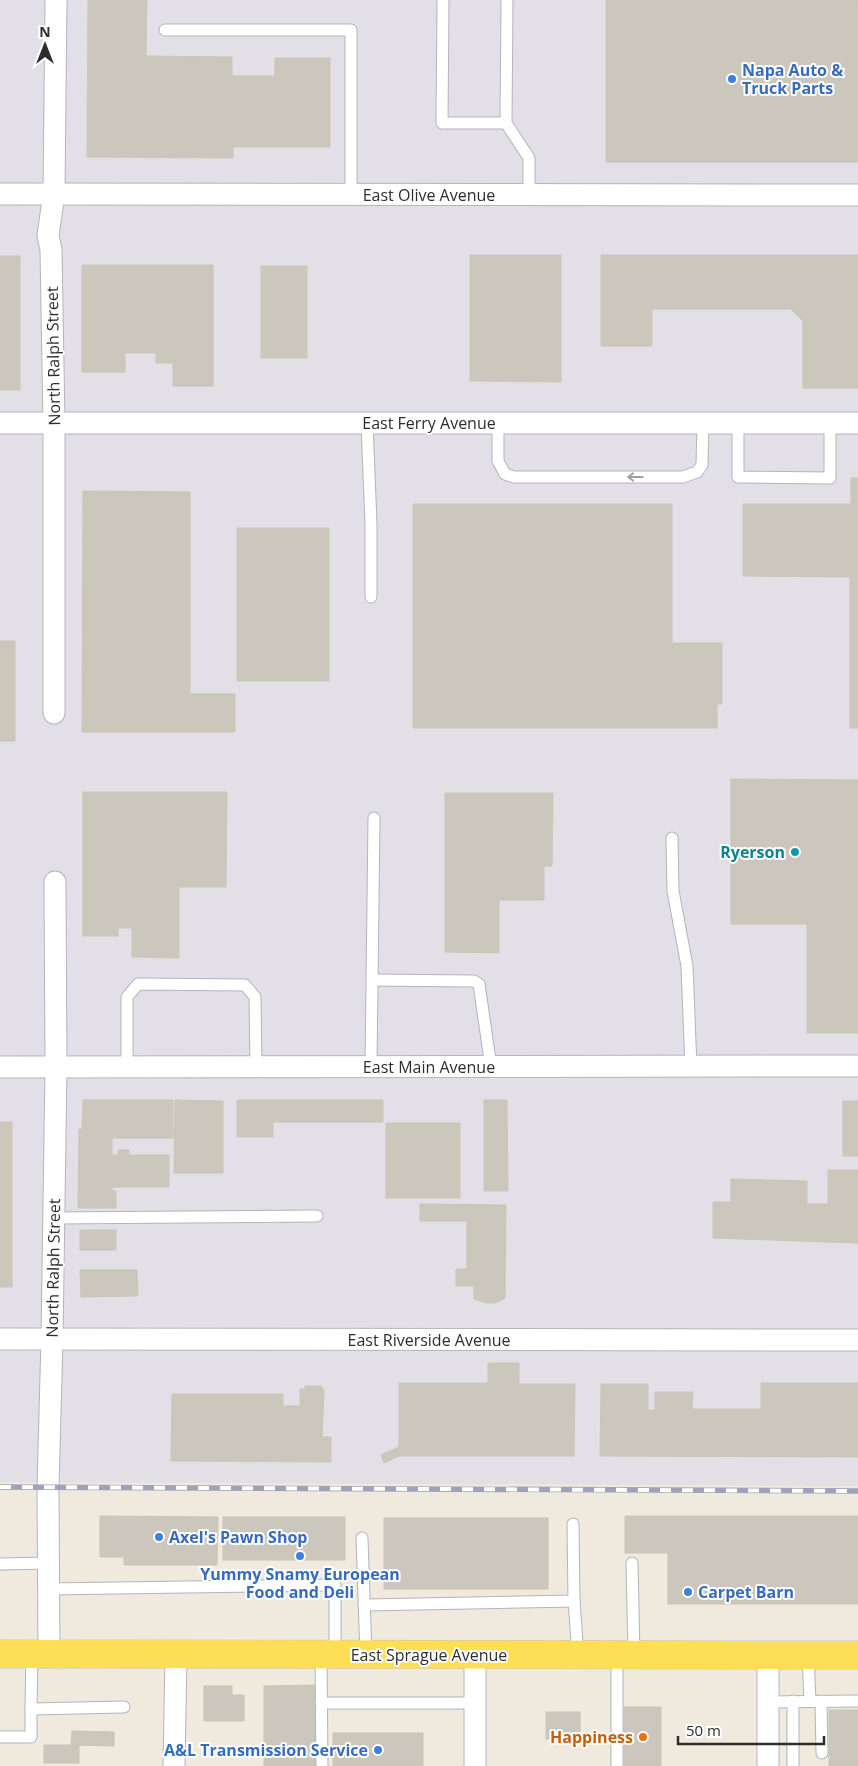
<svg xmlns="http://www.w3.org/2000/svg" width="858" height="1766" font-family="'Open Sans',sans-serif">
	<rect width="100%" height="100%" fill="#efe9de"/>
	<polygon fill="#e2dfe7" points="0,0 858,0 858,1486 0,1482"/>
	<g fill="#cbc7bc" stroke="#cbc5b7">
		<polygon points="88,0 147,0 146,56 232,57 232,76 275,76 275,58 330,58 330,147 233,147 233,158 87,157"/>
		<rect x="606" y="0" width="252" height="162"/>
		<polygon points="470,255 561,255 561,382 470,381"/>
		<polygon points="601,255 858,255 858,388 803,388 803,321 791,309 652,309 652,346 601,346"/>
		<rect x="0" y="256" width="20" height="134"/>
		<polygon points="82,265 213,265 213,386 173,386 173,363 156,363 156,353 125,353 125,372 82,372"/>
		<rect x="261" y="266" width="46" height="92"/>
		<polygon points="851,478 858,478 858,728 850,728 850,577 743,576 743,504 851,504"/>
		<polygon points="83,491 190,492 190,694 235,694 235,732 82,732"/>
		<polygon points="413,504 672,504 672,643 722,643 722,704 717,704 717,728 413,728"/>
		<rect x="237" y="528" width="92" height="153"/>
		<rect x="0" y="641" width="15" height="100"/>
		<polygon points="731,779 858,780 858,1033 807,1033 807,924 731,924"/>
		<polygon points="83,792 227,792 226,887 179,887 179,958 132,957 132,928 118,928 118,936 83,936"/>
		<polygon points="445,793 553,793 552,866 544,866 544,900 499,900 499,953 445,952"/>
		<polygon points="83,1100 173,1100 173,1138 112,1138 112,1155 118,1155 118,1150 129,1150 129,1155 169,1155 169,1187 112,1187 112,1191 116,1191 116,1208 78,1208 79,1129 82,1129"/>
		<polygon points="175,1100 223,1101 223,1173 174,1173"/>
		<polygon points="237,1100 383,1100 383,1122 273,1122 273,1137 237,1137"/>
		<polygon points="484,1100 507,1100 508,1191 484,1191"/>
		<rect x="843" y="1101" width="15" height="55"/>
		<rect x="0" y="1122" width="12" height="165"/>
		<rect x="386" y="1123" width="74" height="75"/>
		<polygon points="828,1170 858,1170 858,1243 713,1238 713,1202 731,1202 731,1179 807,1181 807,1204 828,1204"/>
		<polygon points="420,1204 506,1205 505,1298 495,1303 487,1303 474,1299 474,1286 456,1286 456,1269 467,1269 467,1221 420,1221"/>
		<rect x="80" y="1230" width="36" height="20"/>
		<polygon points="80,1270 137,1270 138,1296 81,1297"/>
		<polygon points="488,1363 519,1363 519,1384 575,1384 574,1456 399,1456 384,1463 381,1455 399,1447 399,1383 488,1383"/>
		<polygon points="761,1383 858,1383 858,1457 600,1456 601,1384 648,1384 648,1410 655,1410 655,1392 693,1392 692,1409 761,1409"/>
		<polygon points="305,1386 321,1386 324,1390 322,1437 331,1437 331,1462 171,1461 172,1394 283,1394 283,1406 300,1406 300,1389 305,1389"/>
		<polygon points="100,1516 218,1517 217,1565 124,1565 124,1557 100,1557"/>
		<polygon points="625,1516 858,1516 858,1604 668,1604 668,1553 625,1553"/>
		<rect x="223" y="1517" width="122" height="43"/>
		<rect x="384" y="1518" width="164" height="71"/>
		<polygon points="317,1685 317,1766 264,1766 264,1686"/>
		<polygon points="204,1686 232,1686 232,1695 244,1695 244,1721 204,1721"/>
		<rect x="624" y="1707" width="37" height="59"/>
		<rect x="829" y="1710" width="29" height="56"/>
		<rect x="546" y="1712" width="34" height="27"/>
		<polygon points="72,1731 114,1732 114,1746 71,1745"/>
		<rect x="333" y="1733" width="90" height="33"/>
		<rect x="44" y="1745" width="35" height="18"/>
	</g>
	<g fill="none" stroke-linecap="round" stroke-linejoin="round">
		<defs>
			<g id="lane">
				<polyline points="443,0 442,123 506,123"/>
				<polyline points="507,0 506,123 529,158 529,195"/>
				<polyline points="165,30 351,30 351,194"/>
				<polyline points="367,423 371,524 371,597"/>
				<polyline points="498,423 498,461 505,474 514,477 683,477 697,472 702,465 703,423"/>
				<polyline points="738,423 738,477 830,478 830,423"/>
				<polyline points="672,838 673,891 687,966 691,1067"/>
				<polyline points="372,980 474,981 479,984 491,1067"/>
				<polyline points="371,1067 374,818"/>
				<polyline points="127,1068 127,997 138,984 245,985 255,997 256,1067"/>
				<polyline points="54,1218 317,1216"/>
				<polyline points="573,1524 574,1601"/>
				<polyline points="362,1538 366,1655"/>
				<polyline points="632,1563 634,1655"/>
				<polyline points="0,1564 48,1563"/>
				<polyline points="48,1589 335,1585 335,1655"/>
				<polyline points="364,1605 574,1601 578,1655"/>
				<polyline points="32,1654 31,1709 124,1707"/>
				<polyline points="321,1655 322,1766"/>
				<polyline points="617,1655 617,1766"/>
				<polyline points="808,1655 810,1701"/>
				<polyline points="793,1701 793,1766"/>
				<polyline points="821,1701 822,1753"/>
				<polyline points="768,1702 858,1701"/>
				<polyline points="321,1703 475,1703"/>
				<polyline points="0,1737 31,1737 31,1709"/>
			</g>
			<g id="street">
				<polyline points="0,194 858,195"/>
				<polyline points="0,423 858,423"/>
				<polyline points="54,713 54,423 51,250 48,235 54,194 56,0"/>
				<polyline points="0,1067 858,1066"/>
				<polyline points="0,1339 858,1340"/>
				<polyline points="49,1654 48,1487 52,1339 56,1068 55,882"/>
				<polyline points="475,1655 475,1766"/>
				<polyline points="174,1766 176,1654"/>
				<polyline points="768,1766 768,1655"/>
			</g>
			<polyline id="primary" points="0,1654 858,1655"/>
		</defs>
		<use href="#lane" stroke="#b2b4c1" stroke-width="13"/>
		<use href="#street" stroke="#b2b4c1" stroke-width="23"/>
		<use href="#primary" stroke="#c8c8c8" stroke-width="29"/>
		<use href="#lane" stroke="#fff" stroke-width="11"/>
		<use href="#street" stroke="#fff" stroke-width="21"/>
		<use href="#primary" stroke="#fede55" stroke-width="28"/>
		<defs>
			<polyline id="rail" points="0,1487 858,1491"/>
		</defs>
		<use href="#rail" stroke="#a0a2b9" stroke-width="5.5"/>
		<use href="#rail" stroke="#fff" stroke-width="4" stroke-dasharray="11" stroke-linecap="butt"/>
	</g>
	<defs><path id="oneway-shaft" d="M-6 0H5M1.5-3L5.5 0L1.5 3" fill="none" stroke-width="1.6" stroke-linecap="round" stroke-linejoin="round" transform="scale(1.25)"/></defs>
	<use stroke="#a0a0a0" href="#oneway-shaft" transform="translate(635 477) rotate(-180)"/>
	<g fill="#3f7fe0" stroke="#fff" stroke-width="2">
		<circle cx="732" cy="79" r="5"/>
		<circle cx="159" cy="1537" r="5"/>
		<circle cx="300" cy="1556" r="5"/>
		<circle cx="688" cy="1592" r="5"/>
		<circle cx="378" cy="1750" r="5"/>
	</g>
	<circle fill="#0f9aa8" stroke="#fff" stroke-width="2" cx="795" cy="852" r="5"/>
	<circle fill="#e8710a" stroke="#fff" stroke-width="2" cx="643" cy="1737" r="5"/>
	<g text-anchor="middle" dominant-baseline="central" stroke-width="4" stroke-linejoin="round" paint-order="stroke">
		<g font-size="16" font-weight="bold" fill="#366cbe" stroke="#fff" text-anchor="start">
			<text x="742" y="70">Napa Auto &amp;<tspan x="742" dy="18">Truck Parts</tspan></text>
			<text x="169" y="1537">Axel's Pawn Shop</text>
			<text x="300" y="1574" text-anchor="middle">Yummy Snamy European<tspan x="300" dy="18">Food and Deli</tspan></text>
			<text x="698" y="1592">Carpet Barn</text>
			<text x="368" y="1750" text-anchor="end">A&amp;L Transmission Service</text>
		</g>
		<g font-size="16" fill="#2d2d2d" stroke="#fff">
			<text x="429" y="195">East Olive Avenue</text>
			<text transform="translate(53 356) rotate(-91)">North Ralph Street</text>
			<text x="429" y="423">East Ferry Avenue</text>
			<text x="429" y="1067">East Main Avenue</text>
			<text transform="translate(53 1268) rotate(-89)">North Ralph Street</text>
			<text x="429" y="1340">East Riverside Avenue</text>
			<text x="429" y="1655">East Sprague Avenue</text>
		</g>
		<g font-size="16" font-weight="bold" fill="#0d838f" stroke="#fff" text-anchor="end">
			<text x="785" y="852">Ryerson</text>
		</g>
		<g font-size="16" font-weight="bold" fill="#c56008" stroke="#fff" text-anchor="end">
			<text x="633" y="1737">Happiness</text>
		</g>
	</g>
	<g transform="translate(45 45)" stroke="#ffffff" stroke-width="4" paint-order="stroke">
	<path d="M0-4L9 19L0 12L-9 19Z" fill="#2d2d2d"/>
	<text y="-8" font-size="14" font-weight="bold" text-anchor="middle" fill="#2d2d2d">N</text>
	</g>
	<path d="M678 1736v8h146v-8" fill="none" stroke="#2d2d2d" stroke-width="2.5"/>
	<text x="686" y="1736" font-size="15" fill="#2d2d2d" stroke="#ffffff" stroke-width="4" paint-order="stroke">50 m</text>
</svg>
